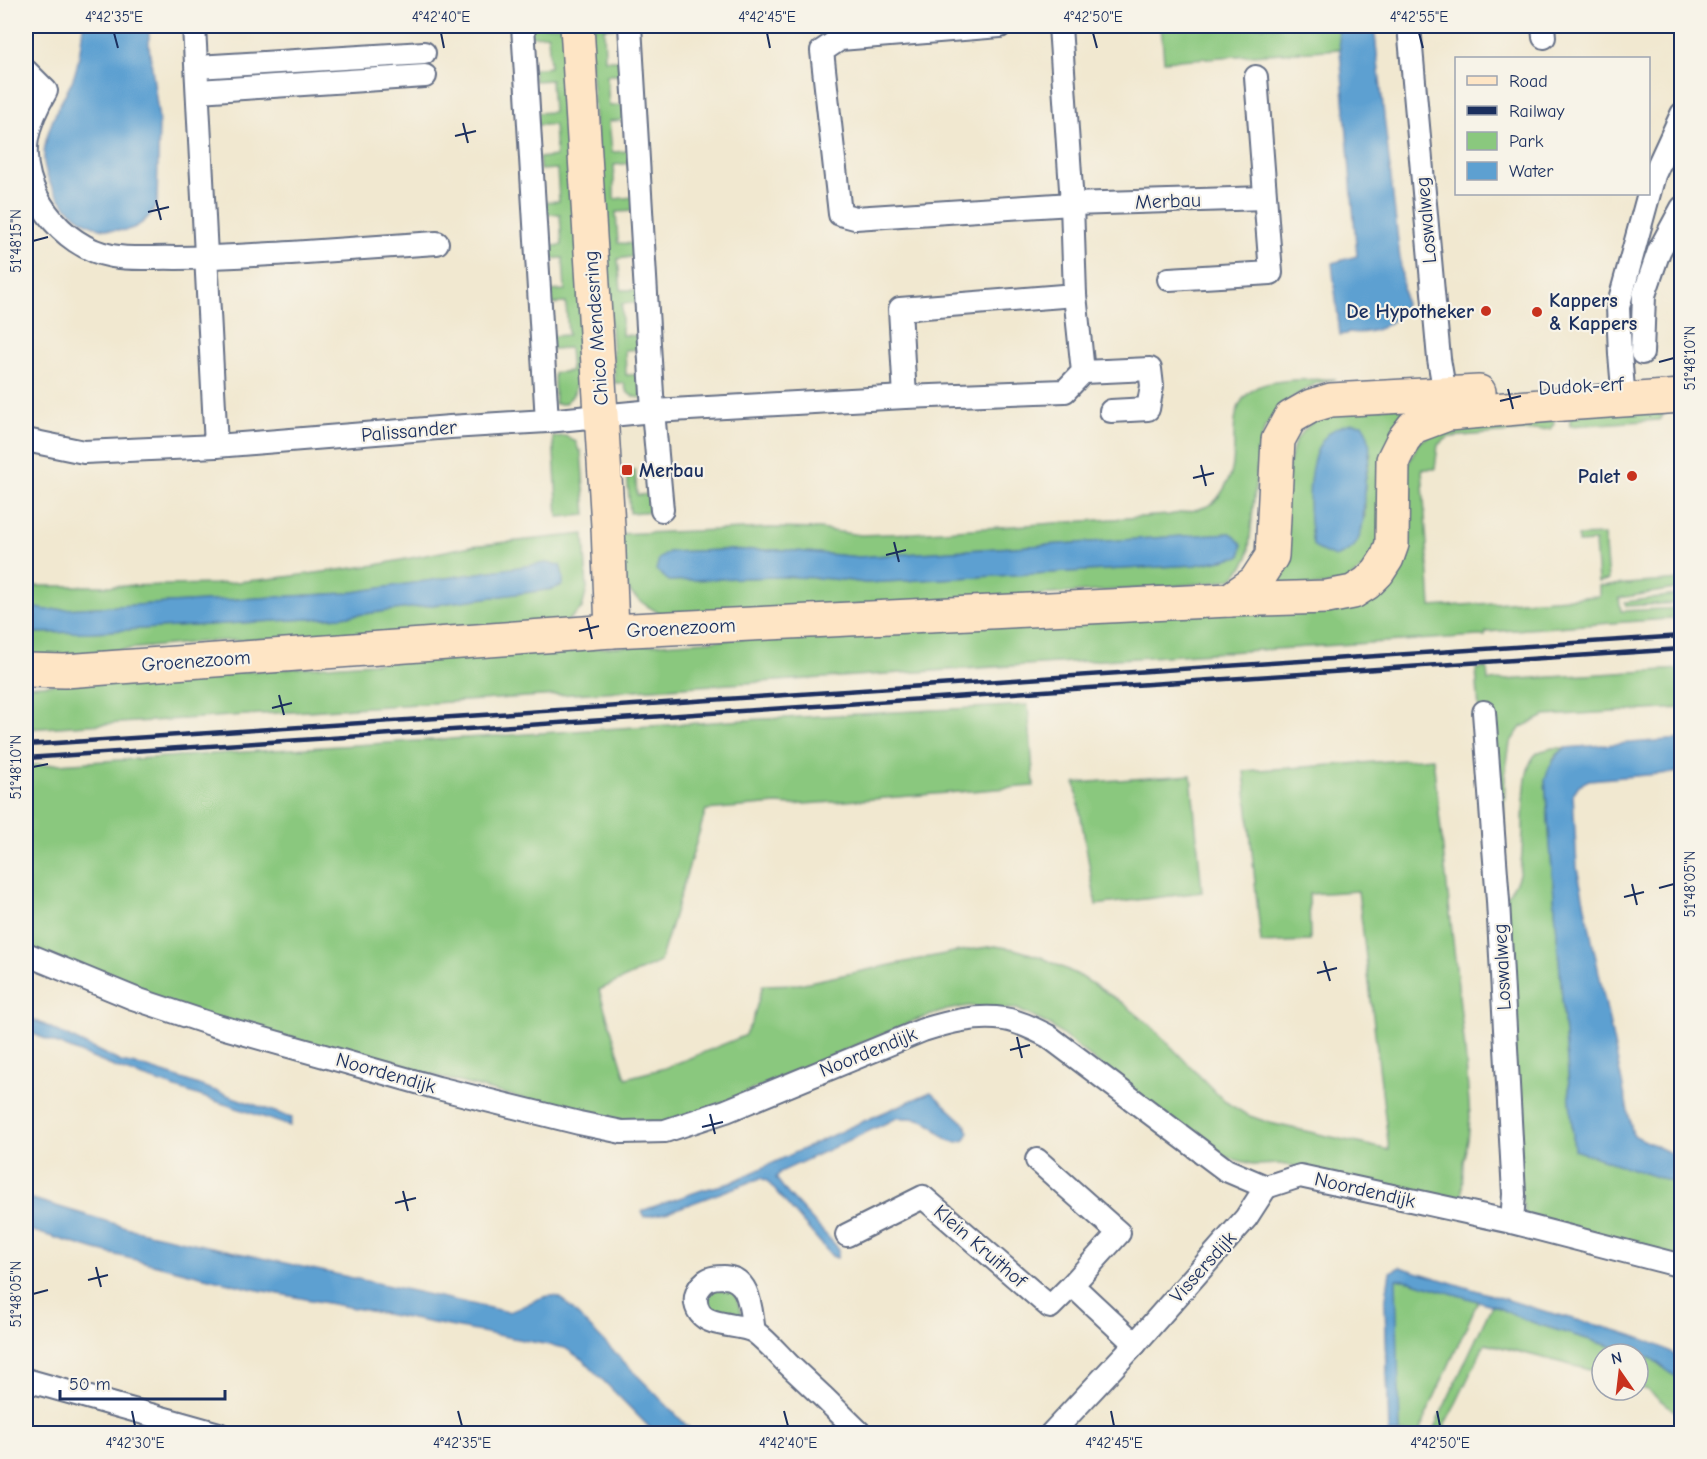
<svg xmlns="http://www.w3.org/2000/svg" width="1707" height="1459" font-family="'Comic Neue',sans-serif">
	<rect width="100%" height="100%" fill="#f7f3e8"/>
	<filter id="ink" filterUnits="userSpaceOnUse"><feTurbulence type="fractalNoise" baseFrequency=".0167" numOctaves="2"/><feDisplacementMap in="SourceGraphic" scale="12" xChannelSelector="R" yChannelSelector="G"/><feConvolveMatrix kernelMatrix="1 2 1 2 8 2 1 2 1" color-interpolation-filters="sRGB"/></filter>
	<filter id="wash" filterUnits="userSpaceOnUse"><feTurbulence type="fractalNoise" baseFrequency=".008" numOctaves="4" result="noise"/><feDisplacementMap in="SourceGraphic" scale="24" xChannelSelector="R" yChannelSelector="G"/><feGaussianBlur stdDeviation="1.35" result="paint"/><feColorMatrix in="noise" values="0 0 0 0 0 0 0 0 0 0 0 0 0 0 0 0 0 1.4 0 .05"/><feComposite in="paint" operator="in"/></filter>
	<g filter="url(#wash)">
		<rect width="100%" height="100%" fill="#f1e8d0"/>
		<g fill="#8ac87e" stroke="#527c6e" stroke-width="1.5" fill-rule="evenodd">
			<path d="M528,26H564L586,361L583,385H575C576,394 570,399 564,404H555L554,373L571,371L569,348L552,349L551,336L568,335L566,303L548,304V291L565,290L563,258L546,259L545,247L562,245L560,214H542V202L559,201L557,169L540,170L539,158L556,156L554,125H536V113L553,112L551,80L534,81L533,69L550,67L548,35L530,36Z"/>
			<path d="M588,26H623V27L604,28L605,60H624V75H607L609,106L629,104V120L609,121L612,152L631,151L632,163L614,165V199L634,197V211L616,212L618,243L637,244V256L618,259L621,290H640L642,302L622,304V335L644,336L643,349L625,350L626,375L644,374L646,398C634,398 626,396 624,383H615Z"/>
			<polygon points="1161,26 1338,26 1340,49 1164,61"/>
			<path d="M1336,379L1317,383L1293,397L1278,409L1265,427L1259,449L1248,558L1243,566L1233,578L1218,582L1151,588L666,617C654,610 640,603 631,593C619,577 619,553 617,534L770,528L819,529L861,535L914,533L1169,515C1183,512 1198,511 1210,505C1217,501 1221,494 1225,487C1227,482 1231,476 1232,470C1238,443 1225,407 1254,389C1270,378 1315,380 1336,379ZM1230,533L1227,559L1195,565L865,583C801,572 734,579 669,581V552L725,550H785L859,557Z"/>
			<path d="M1412,404L1384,532L1372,561L1344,583L1257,592L1295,441L1307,427L1320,415ZM1316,453H1371L1365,483V517L1313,545C1308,510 1308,487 1316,453Z"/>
			<polygon points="1663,404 1663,415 1659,420 1570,426 1570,416"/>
			<polygon points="1553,415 1554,424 1550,429 1449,437 1438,445 1435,469 1422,469 1431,607 1599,596 1599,586 1681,580 1681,588 1619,598 1621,611 1681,608 1681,618 1486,632 1485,636 1478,636 26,729 26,686 1356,598 1403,476 1418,443 1441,428"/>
			<polygon points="566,436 576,442 579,451 581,451 586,515 558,517 553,437"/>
			<polygon points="635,470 637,495 654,494 655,511 630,513 627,471"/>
			<polygon points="584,534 587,589 582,608 564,624 200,642 57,656 26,655 26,633 92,632 341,617 553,589 546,563 347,593 46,610 26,606 26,586 124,586 215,584 278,578 376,565 471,546"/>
			<polygon points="1604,535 1608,580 1598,582 1595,542 1578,543 1578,536"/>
			<polygon points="1681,594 1681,603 1626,606 1625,602"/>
			<polygon points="1487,668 1488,681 1681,669 1681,708 1545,716 1521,727 1510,743 1505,776 1502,888 1479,710 1476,669"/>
			<path d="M1028,705L1034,786C953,792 872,800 791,805L777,804L706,810L660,962L599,990L626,1078L665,1068L744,1036L752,1022L763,985L799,984L954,952L995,946L1014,949L1041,957L1080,976L1123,1003L1151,1026L1224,1101L1247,1115L1270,1123L1389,1150L1358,891L1309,894L1310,941L1261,943L1244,771L1433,758L1465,1050L1470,1117L1468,1140L1463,1162L1462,1204L1297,1167L1280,1164L1257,1165L1212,1154L1051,1026L1017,1009H991L969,1006L947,1010L913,1021L675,1123L625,1125L177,1009L26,948V766L745,720Z"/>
			<path d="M1552,748H1565L1554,757L1545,781L1574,1150L1681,1185V1257L1525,1215L1522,1201L1503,901C1507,895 1513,888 1516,882C1530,855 1514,766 1539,752C1542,750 1548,750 1552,748Z"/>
			<polygon points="1191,775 1202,892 1096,905 1075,783"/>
			<polygon points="1395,1279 1410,1281 1478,1301 1423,1422 1421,1433 1400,1433"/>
			<path d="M714,1286L732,1288L736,1296L743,1319C726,1315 695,1311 714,1286Z"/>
			<polygon points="1492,1305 1516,1316 1540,1325 1636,1354 1602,1354 1602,1373 1485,1343 1445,1426 1446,1433 1432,1434 1433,1430"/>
			<polygon points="1638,1354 1651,1358 1681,1381 1681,1416 1647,1390 1638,1387"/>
		</g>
		<g fill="#5da0d1" stroke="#3c6898" stroke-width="1.5">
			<path d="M83,26H149V46L159,120L157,203C152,215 141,227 127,230C123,231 118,230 113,230C94,229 79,220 66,206C34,171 41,143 60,104C65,95 71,85 74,76C80,60 81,42 83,26Z"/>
			<path d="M1338,26H1374L1405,304C1395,327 1371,335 1348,332L1346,334L1340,335L1332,263L1357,256Z"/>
			<path d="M1352,423L1362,424C1376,444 1367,461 1365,482C1362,503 1367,522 1357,542C1353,550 1343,554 1335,557L1319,550L1313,545C1308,515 1304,459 1327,435C1333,428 1343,425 1352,423Z"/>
			<path d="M1231,533L1242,544L1241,556L1195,565L865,583C801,572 733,579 669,581L656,570L659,559L669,552L725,550H785L859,557Z"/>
			<polygon points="546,563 560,565 563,576 563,585 553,589 341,617 92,632 26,633 26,606 46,610 347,593"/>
			<path d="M1681,739V772L1589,780L1579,785L1573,794L1577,868L1633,1135L1681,1158V1185L1574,1150L1545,780C1548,766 1554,757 1565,748Z"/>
			<polygon points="26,1016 121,1062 141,1066 179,1078 292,1118 290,1126 119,1069 26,1031"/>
			<path d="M931,1092L964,1123L969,1132L965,1140C945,1148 941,1129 925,1121C917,1117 905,1118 897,1118L780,1172L776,1178L788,1194L839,1249L837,1258L832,1256L767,1181L761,1178L665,1213L644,1217L642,1211L647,1209L702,1190L730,1183L848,1128Z"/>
			<path d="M26,1197L139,1231L508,1312C522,1309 541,1294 555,1296C558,1297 561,1299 564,1301L694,1433H655L584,1361L565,1348L253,1289L96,1250L26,1229Z"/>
			<path d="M1400,1267C1449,1282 1498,1297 1547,1312C1592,1325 1641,1332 1681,1358V1381L1651,1358L1540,1325L1516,1316L1495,1306L1410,1281L1396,1279L1400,1433H1389L1385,1304L1390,1272Z"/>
		</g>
	</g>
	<g filter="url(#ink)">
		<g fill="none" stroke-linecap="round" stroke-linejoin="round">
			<defs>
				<g id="street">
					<polyline points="194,26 216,446"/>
					<polyline points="523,26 547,421"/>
					<polyline points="630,26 653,411 662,510"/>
					<polyline points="1000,26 840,39 822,51 840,214 855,218 1072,204 1265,198"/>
					<polyline points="1409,26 1439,359 1447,406"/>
					<polyline points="1543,26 1544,37"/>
					<polyline points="197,67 424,53"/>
					<path d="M26,71L46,91C37,106 30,121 27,138C18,190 61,247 112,256C133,260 156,257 176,258C215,258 253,255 291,253C339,250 388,246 437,243"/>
					<polyline points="198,91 425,76"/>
					<polyline points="1169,279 1271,273 1256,77"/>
					<polyline points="1642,353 1644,295 1659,251 1682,208"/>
					<polyline points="1083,372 1150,369 1152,386 1148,409 1111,411"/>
					<polyline points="905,397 900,309 1075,295"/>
					<polyline points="1624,400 1620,354 1618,307 1654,175 1682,114"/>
					<polyline points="26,440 84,452 216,446 450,427 547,421 653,411 905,397 1065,391 1083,372 1075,295 1072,204 1060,26"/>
					<polyline points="1484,712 1498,901 1514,1194 1512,1222"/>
					<path d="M26,954L133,998L214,1025L438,1088L579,1123L622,1132L665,1131L726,1111L923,1030C949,1022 976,1015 1004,1019C1019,1021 1034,1029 1048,1036L1226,1170L1266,1187L1300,1176L1512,1222L1682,1266"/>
					<polyline points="1037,1160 1119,1233 1072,1285 1135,1344"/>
					<polyline points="847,1235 923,1197 1050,1307 1072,1285"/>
					<path d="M754,1331C750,1310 751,1278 724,1277C717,1277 711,1277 706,1281C696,1289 692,1301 700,1313C711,1328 742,1323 755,1332C767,1341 778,1354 788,1364C813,1387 837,1410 861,1434"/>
					<polyline points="26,1380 219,1434"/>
					<polyline points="1051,1434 1135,1344 1246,1218 1266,1187"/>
				</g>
				<g id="secondary">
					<polyline points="577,26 608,526 612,631"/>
					<polyline points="1229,600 1255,582 1272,556 1278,440 1290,418 1311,406 1331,400 1479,392"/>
					<polyline points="26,670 65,671 612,631 1229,600 1327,597 1353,592 1367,583 1378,572 1387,558 1392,544 1393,460 1403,440 1413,427 1448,414 1563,404 1682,396"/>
				</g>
			</defs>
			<use href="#street" stroke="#667086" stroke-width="26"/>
			<use href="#secondary" stroke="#667086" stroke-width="36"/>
			<use href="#street" stroke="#fff" stroke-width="22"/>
			<use href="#secondary" stroke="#fee5c5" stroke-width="33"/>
			<g stroke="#1b2f5e" stroke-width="4.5">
				<polyline points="26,745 1682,636"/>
				<polyline points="26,758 1682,649"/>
			</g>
		</g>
	</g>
	<path fill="none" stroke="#1b2f5e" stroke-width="2" d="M114,33L118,48M441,33L444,48M767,33L770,48M1093,33L1097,48M1419,33L1423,48M463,123L468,143M455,136L476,131M156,200L161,220M148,212L169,207M33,241L48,237M1659,362L1674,358M1508,389L1513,409M1500,401L1521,396M1201,465L1206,486M1193,478L1214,473M894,542L899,562M886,555L906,550M587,618L592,639M579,631L599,626M279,695L284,715M272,708L292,703M33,767L48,764M1632,884L1637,905M1659,888L1674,884M1624,897L1644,892M1324,961L1330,981M1317,973L1337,968M1017,1037L1022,1058M1010,1050L1030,1045M710,1114L715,1134M702,1127L723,1122M403,1191L408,1211M395,1203L416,1198M96,1267L101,1287M88,1280L108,1275M33,1294L48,1290M132,1411L135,1426M458,1411L462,1426M784,1411L788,1426M1111,1411L1114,1426M1437,1411L1440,1426"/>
	<g fill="#c8321e" stroke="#f7f3e8" stroke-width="2">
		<circle cx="1486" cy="311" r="6"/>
		<circle cx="1537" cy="312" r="6"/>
		<rect x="621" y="464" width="12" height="12" rx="3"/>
		<circle cx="1632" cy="476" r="6"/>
	</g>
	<g text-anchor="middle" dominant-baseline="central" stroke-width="4.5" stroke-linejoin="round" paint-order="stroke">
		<g font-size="20" fill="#1b2f5e" stroke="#f7f3e8">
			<text transform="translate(1168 201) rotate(-2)">Merbau</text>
			<text transform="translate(1426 220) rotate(-95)">Loswalweg</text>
			<text transform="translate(596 328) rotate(-94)">Chico Mendesring</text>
			<text transform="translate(1581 386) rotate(-3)">Dudok-erf</text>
			<text transform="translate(409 431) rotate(-5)">Palissander</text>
			<text transform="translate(681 628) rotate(-3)">Groenezoom</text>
			<text transform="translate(196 661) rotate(-4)">Groenezoom</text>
			<text transform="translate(1502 967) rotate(-93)">Loswalweg</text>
			<text transform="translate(868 1052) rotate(-22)">Noordendijk</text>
			<text transform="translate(386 1073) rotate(16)">Noordendijk</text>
			<text transform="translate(1365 1190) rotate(13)">Noordendijk</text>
			<text transform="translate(980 1246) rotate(41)">Klein Kruithof</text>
			<text transform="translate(1203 1267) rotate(-48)">Vissersdijk</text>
		</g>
		<g font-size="20" font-weight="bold" fill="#1b2f5e" stroke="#f7f3e8" text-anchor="start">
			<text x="1549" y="300">Kappers<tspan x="1549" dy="23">&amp; Kappers</tspan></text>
			<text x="1474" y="311" text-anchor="end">De Hypotheker</text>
			<text x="639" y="470">Merbau</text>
			<text x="1620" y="476" text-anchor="end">Palet</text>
		</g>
	</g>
	<rect width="1707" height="1459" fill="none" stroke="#f7f3e8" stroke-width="66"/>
	<rect x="1455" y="57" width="195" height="138" fill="#f7f3e8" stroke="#9fa5b1" stroke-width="1.5"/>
	<rect x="1467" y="76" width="30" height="9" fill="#fee5c5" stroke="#9fa5b1" stroke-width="1.5"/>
	<text x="1509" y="87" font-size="18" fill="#1b2f5e">Road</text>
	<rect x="1467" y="106" width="30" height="9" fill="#1b2f5e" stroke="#9fa5b1" stroke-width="1.5"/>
	<text x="1509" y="117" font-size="18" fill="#1b2f5e">Railway</text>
	<rect x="1467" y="132" width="30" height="18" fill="#8ac87e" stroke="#9fa5b1" stroke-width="1.5"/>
	<text x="1509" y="147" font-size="18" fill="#1b2f5e">Park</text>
	<rect x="1467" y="162" width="30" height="18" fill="#5da0d1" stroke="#9fa5b1" stroke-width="1.5"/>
	<text x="1509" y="177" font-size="18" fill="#1b2f5e">Water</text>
	<g transform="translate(1620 1372) rotate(346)"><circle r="28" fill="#f7f3e8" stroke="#9fa5b1" stroke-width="1.5"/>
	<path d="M0-4.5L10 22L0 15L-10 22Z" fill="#c8321e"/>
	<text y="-9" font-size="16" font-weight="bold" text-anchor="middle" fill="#1b2f5e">N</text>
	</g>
	<path d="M60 1390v9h165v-9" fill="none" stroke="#1b2f5e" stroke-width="3"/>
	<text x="69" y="1390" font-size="18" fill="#1b2f5e" stroke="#f7f3e8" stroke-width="4.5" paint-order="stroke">50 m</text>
	<rect x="33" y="33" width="1641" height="1393" fill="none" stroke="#1b2f5e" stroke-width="2"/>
	<g font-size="15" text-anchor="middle" fill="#1b2f5e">
		<text x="114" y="22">4°42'35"E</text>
		<text x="441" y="22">4°42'40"E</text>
		<text x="767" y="22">4°42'45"E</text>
		<text x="1093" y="22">4°42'50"E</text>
		<text x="1419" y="22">4°42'55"E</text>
		<text transform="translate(16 241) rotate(-90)" y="5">51°48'15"N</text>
		<text transform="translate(1690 358) rotate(-90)" y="5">51°48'10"N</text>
		<text transform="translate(16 767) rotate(-90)" y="5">51°48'10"N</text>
		<text transform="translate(1690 884) rotate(-90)" y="5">51°48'05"N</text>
		<text transform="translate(16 1294) rotate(-90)" y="5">51°48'05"N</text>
		<text x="135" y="1448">4°42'30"E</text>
		<text x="462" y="1448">4°42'35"E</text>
		<text x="788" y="1448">4°42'40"E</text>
		<text x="1114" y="1448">4°42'45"E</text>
		<text x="1440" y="1448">4°42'50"E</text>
	</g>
</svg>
